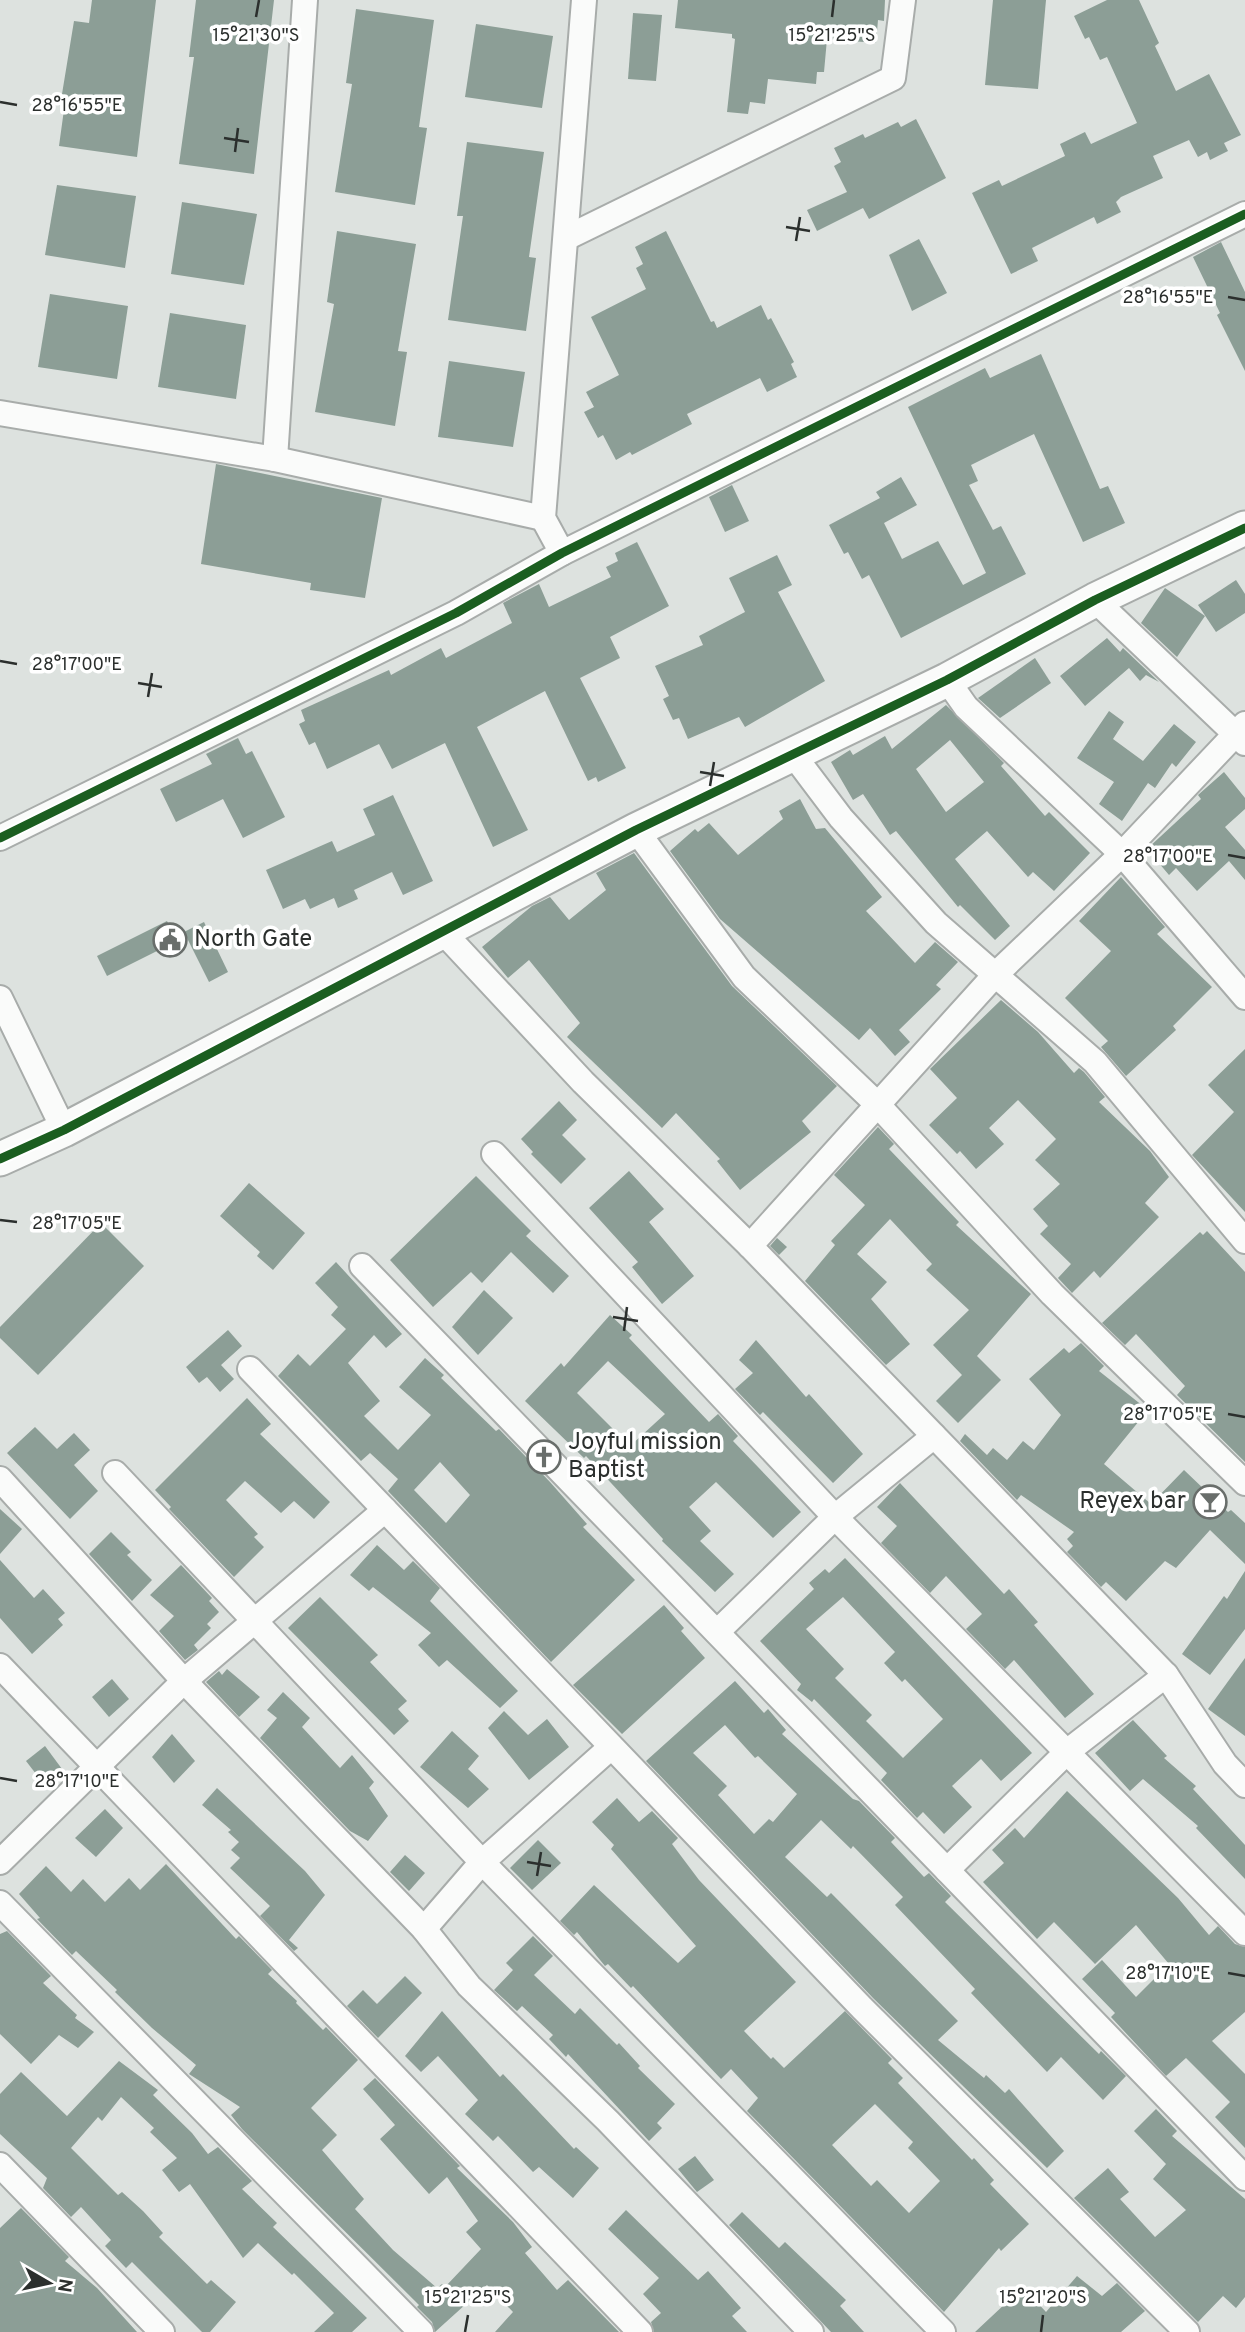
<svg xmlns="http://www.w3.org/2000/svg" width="1245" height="2332" font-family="Overpass,sans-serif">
	<rect width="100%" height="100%" fill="#dde2df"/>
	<g fill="#8c9e96" fill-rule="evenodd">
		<polygon points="92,0 156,0 137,157 59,146 66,95 62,94 74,21 89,23"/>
		<polygon points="196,0 274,0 254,174 179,164 194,57 189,57"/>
		<polygon points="678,0 885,0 884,21 878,20 876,43 827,39 824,72 817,72 816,84 768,79 765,104 750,102 748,114 727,112 735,39 732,38 732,34 675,28"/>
		<polygon points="993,0 1046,0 1038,89 985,85"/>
		<polygon points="1107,0 1139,0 1159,43 1155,46 1176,91 1209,74 1241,135 1224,143 1228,151 1210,160 1207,152 1198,157 1189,140 1153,156 1163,178 1121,197 1116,202 1121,212 1097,224 1094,217 1032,248 1038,261 1011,274 972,193 999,180 1002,186 1065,156 1060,144 1085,132 1091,144 1137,123 1107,57 1100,60 1089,37 1085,39 1074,16"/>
		<polygon points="356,9 434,20 419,127 427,128 415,205 335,192 352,84 346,83"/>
		<polygon points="633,13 662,15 656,81 628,79"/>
		<polygon points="476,24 553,36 542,108 465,97"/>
		<polygon points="916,119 946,178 869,219 863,208 817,231 807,210 847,192 834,166 841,162 834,148 863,134 865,138 898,122 901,127"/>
		<polygon points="467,142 544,152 529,257 536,258 526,331 448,320 463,216 457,216"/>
		<polygon points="57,185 136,196 125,268 45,255"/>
		<polygon points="182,202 257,214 244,285 171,274"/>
		<polygon points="337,231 416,244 398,351 407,352 395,426 315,412 334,304 327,302"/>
		<polygon points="666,231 711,322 714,321 717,328 761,305 768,320 771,318 794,362 791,364 797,377 767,392 760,378 687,414 692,424 632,455 630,452 616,460 603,435 598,438 584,412 594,407 586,392 619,375 591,317 646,289 636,268 643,264 635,247"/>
		<polygon points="919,239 947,293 912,311 889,255"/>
		<polygon points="1221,242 1245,292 1245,371 1217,315 1220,313 1193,257"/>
		<polygon points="50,294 128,306 117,379 38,367"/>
		<polygon points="170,313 246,325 236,399 158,387"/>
		<polygon points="1041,354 1100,489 1108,486 1125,523 1083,542 1034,434 971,465 978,481 969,485 993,530 1001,526 1026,574 901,638 869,575 862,579 848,552 844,554 829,525 880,498 876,492 901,477 917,505 884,523 902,559 938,541 963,585 986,573 908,407 985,368 990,378"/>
		<polygon points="449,361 525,372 513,447 438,437"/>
		<polygon points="216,464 382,498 365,598 310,590 311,583 201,564"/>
		<polygon points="732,485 749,521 725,532 709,497"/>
		<polygon points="637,542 669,606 610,637 620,658 580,678 626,768 598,782 596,777 588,781 545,691 477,727 528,830 493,847 445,743 392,769 379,744 327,769 315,742 309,745 299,724 305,721 301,710 389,670 391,675 441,648 446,658 512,623 503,603 539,584 549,607 611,577 606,567 618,561 615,553"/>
		<polygon points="777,555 792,585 778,592 825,681 745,727 739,717 688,739 679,718 673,720 663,699 669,696 655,666 703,645 699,636 745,612 729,578"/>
		<polygon points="1236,580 1245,594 1245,613 1216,632 1198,605"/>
		<polygon points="1165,588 1205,616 1177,657 1141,623"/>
		<polygon points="1107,638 1120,652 1123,648 1159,682 1146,675 1140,681 1129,668 1085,706 1060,676"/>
		<polygon points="1035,658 1051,683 1000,718 978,698"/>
		<path d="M946,705L1004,763L1001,766L1045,816L1049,812L1090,853L1054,891L1033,872L1028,877L987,831L955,859L1010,926L995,940L960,905L958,907L896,831L890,835L863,794L853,800L831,762L850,750L853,755L885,736L892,749ZM950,740L984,782L946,812L916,769Z"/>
		<polygon points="1109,711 1124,722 1113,739 1143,761 1174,724 1196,742 1176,767 1172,763 1155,788 1148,783 1122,821 1099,804 1114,782 1077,758"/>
		<polygon points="238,738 246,754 252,751 285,817 243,838 223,799 176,822 160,789 212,764 206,754"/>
		<polygon points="1224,772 1245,798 1245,809 1225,827 1245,850 1245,880 1229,861 1197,891 1176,868 1169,875 1147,849 1201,799 1198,795"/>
		<polygon points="393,795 433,881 403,895 392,872 354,890 358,899 338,908 334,898 310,909 305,899 283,909 266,870 332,841 337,852 375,835 363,809"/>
		<polygon points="800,799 816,829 825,828 882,897 866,911 915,963 935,942 958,962 936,985 941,989 899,1030 910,1042 895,1056 870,1028 859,1040 720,919 670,851 695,829 698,832 709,823 738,855 783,819 779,811"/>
		<polygon points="634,853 732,986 837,1086 802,1121 811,1132 740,1190 717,1161 720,1159 676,1113 662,1128 567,1037 580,1023 529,960 508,978 482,947 532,906 550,897 569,920 606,890 596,873"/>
		<polygon points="1121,877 1165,927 1157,934 1212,987 1173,1026 1176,1030 1126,1076 1101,1047 1108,1041 1065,998 1111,951 1079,921"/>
		<polygon points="167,921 177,941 107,976 97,956"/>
		<polygon points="204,922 228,972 209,982 184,932"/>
		<polygon points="1001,1000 1038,1032 1074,1073 1079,1068 1084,1072 1105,1097 1099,1102 1150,1151 1169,1177 1145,1203 1159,1217 1100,1278 1094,1271 1072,1293 1058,1278 1071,1264 1040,1234 1048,1226 1033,1209 1060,1184 1035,1160 1056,1139 1018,1100 989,1128 1004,1144 976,1169 960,1151 957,1154 929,1125 957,1098 930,1069"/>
		<polygon points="1245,1049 1245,1212 1192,1155 1234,1112 1208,1085"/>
		<polygon points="559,1101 577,1120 562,1135 586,1159 561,1184 531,1154 533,1152 521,1139"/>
		<polygon points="878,1127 894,1144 889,1149 959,1222 956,1225 1031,1294 977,1356 1001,1380 958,1423 936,1401 962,1375 933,1345 969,1310 926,1270 932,1264 890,1219 857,1254 887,1282 871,1299 910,1344 886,1365 805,1281 835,1245 831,1241 865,1205 834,1175"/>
		<polygon points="629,1171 664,1209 649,1222 694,1276 662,1304 632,1267 638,1262 589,1208"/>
		<polygon points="476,1176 531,1231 526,1236 569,1276 553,1293 511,1252 482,1283 471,1272 433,1307 390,1260"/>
		<polygon points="249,1183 305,1233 273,1270 257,1256 260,1252 220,1216"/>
		<polygon points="101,1223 144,1266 38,1375 0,1338 0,1327"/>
		<polygon points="1207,1231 1245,1272 1245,1462 1177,1395 1185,1386 1136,1334 1125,1345 1102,1323 1200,1232 1203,1235"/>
		<polygon points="777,1238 787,1247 779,1255 770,1246"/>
		<path d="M336,1262L402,1334L386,1348L374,1335L348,1363L380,1401L364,1416L398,1450L431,1415L399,1387L425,1358L444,1375L441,1378L496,1431L499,1429L550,1482L587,1524L583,1527L635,1580L551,1662L388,1491L398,1479L370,1453L361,1461L278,1376L298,1354L310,1366L346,1329L331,1315L338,1307L315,1283ZM440,1462L470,1495L446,1523L414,1490Z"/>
		<polygon points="484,1290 513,1318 478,1355 452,1327"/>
		<path d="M610,1315L632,1335L629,1338L709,1422L718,1414L738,1436L733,1441L801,1512L773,1538L716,1482L689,1507L711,1531L700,1541L734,1574L715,1592L662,1541L663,1539L586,1456L584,1458L525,1401L561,1363L564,1367ZM608,1361L665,1414L630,1446L577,1393Z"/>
		<polygon points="228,1330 242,1346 221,1365 234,1379 220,1392 207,1377 199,1383 186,1367"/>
		<polygon points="756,1340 806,1397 809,1394 863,1454 833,1483 763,1412 760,1415 735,1389 753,1373 739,1360"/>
		<polygon points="1081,1343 1104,1366 1099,1371 1148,1410 1104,1464 1151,1504 1184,1470 1228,1512 1231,1510 1245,1523 1245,1564 1210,1530 1176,1568 1165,1561 1126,1601 1106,1582 1101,1587 1067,1552 1073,1546 1067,1539 1074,1532 1021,1495 1017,1500 960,1441 965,1434 987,1455 993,1448 1007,1460 1023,1441 1034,1450 1061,1415 1029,1379 1064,1348 1069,1353"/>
		<polygon points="247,1398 271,1424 260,1434 330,1502 314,1519 294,1501 281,1513 245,1481 226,1500 258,1534 254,1537 264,1547 234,1577 169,1509 171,1507 155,1490"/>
		<polygon points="35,1427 57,1449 74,1433 90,1450 74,1465 98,1491 70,1519 7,1453"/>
		<polygon points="900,1483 1004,1594 1009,1589 1038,1622 1034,1625 1094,1694 1065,1718 1014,1660 1005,1669 966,1629 982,1614 946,1576 930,1593 881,1543 897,1526 877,1507"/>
		<polygon points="0,1509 22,1529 0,1554"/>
		<polygon points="111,1532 131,1552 127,1555 152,1580 132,1601 89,1554"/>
		<polygon points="377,1545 404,1570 413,1561 440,1588 430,1601 518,1691 500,1708 447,1660 439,1667 418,1645 431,1633 373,1587 369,1591 350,1575"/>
		<path d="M845,1558L1032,1753L1001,1781L981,1759L952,1786L972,1807L944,1834L923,1812L917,1818L881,1780L887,1773L814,1699L812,1702L797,1690L801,1684L760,1641L814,1589L809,1583L825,1569L829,1573ZM843,1597L895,1652L884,1663L902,1682L905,1679L943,1719L903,1758L866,1721L872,1715L835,1678L844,1669L806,1629Z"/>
		<polygon points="0,1560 34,1598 43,1589 65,1613 58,1619 63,1625 32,1654 0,1618"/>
		<polygon points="181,1565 212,1598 209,1601 219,1612 207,1624 211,1628 194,1645 198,1650 185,1660 159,1631 174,1616 150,1595"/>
		<polygon points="1245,1571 1245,1629 1210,1675 1182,1654 1224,1596 1227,1599"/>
		<polygon points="320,1597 378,1655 370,1662 407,1701 398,1709 409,1721 394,1735 288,1628"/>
		<polygon points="664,1605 684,1628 681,1631 705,1658 622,1734 573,1685"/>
		<polygon points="1245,1658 1245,1736 1208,1709"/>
		<polygon points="227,1669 260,1697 239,1717 206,1682 219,1671 222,1675"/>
		<polygon points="112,1679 129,1699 109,1717 92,1697"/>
		<path d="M735,1681L764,1713L768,1709L786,1730L782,1734L853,1799L859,1801L895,1838L891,1842L924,1877L929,1873L951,1896L945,1902L1099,2054L1101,2051L1126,2076L1103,2100L1061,2057L1047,2072L971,1993L975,1989L895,1905L903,1897L853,1846L851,1849L821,1820L785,1857L827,1897L831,1893L958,2021L938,2040L984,2078L986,2075L1005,2093L1009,2089L1064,2151L1047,2168L873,1998L646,1761ZM725,1725L755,1758L758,1756L797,1794L773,1822L769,1819L754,1834L718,1795L727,1786L693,1753Z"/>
		<polygon points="283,1692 310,1718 302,1727 340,1768 352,1755 374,1782 369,1788 388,1816 368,1841 350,1831 260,1738 277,1718 267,1710"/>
		<polygon points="504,1711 528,1735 547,1719 569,1747 529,1780 488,1728"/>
		<polygon points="1133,1720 1167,1756 1164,1758 1196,1786 1193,1789 1245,1845 1245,1879 1196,1828 1198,1826 1143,1779 1130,1791 1095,1753"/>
		<polygon points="452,1731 479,1756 468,1769 489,1789 468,1808 420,1767"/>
		<polygon points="172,1734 195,1761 174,1783 152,1757"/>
		<polygon points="45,1746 62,1769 43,1783 26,1761"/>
		<polygon points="217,1788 305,1871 325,1895 289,1940 298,1948 294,1951 260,1916 270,1906 230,1868 240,1858 231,1850 239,1842 228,1832 231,1830 202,1805"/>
		<polygon points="1067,1791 1178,1898 1209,1935 1218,1926 1235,1944 1245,1947 1245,2012 1212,2041 1245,2074 1245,2148 1215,2117 1230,2102 1186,2058 1166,2076 1123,2030 1111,2017 1115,2013 1082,1979 1102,1960 1136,1997 1169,1964 1136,1925 1095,1964 1054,1922 1037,1939 983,1882 1004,1863 992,1850 1015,1828 1024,1838"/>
		<path d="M617,1798L639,1822L652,1811L678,1838L672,1844L699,1880L796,1982L744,2031L771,2059L773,2057L784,2068L845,2011L892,2059L888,2063L903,2078L898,2083L972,2160L974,2158L994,2180L990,2184L1029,2224L1001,2251L999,2248L944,2312L747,2111L758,2098L731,2069L721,2079L633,1986L631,1988L608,1964L605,1966L577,1932L574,1935L560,1921L594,1885L678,1963L696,1946L611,1849L614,1845L592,1822ZM875,2104L913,2142L908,2148L940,2181L909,2213L877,2180L871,2186L832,2145Z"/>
		<polygon points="105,1809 123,1828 96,1857 75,1838"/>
		<polygon points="538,1840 561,1863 532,1890 510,1868"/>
		<polygon points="405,1855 425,1873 409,1891 390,1872"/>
		<polygon points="166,1864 236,1939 239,1936 272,1970 268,1974 297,2001 296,2003 323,2030 326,2027 358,2060 311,2108 337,2135 322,2150 364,2199 355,2209 393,2250 437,2288 442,2284 445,2287 481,2249 466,2232 478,2221 447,2177 429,2194 380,2139 395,2125 363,2089 375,2078 460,2166 457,2168 513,2222 532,2247 525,2253 557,2290 568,2280 619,2332 495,2332 513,2312 487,2285 435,2332 432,2322 417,2307 419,2305 242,2129 231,2115 240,2107 189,2074 196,2065 152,2028 115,1992 117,1990 76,1951 72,1955 37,1919 40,1918 19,1894 46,1866 71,1892 83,1879 105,1902 129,1878 140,1890"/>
		<polygon points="7,1931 51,1976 43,1983 77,2015 75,2018 94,2032 78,2048 59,2035 31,2064 0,2034 0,1934"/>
		<polygon points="533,1936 553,1956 534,1975 575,2014 580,2008 617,2045 619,2043 640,2066 638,2068 675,2104 657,2123 662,2128 649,2141 568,2054 566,2057 549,2039 553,2035 522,2006 517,2011 494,1990 513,1970 506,1963"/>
		<polygon points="405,1976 422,1993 378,2038 347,2006 363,1990 377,2004"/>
		<polygon points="442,2011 500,2077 503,2074 574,2149 576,2147 599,2168 573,2198 539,2167 533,2172 498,2136 493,2141 465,2114 478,2100 438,2056 421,2072 405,2056"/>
		<polygon points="119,2061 158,2090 153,2095 192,2133 208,2154 218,2147 252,2181 242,2189 277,2223 273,2227 367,2318 352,2332 314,2332 334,2313 294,2273 292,2275 258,2243 243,2258 190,2184 179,2192 162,2170 177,2158 150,2132 154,2128 121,2097 102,2121 98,2117 71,2148 118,2195 122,2192 143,2211 163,2233 159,2237 207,2284 211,2280 236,2302 210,2332 202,2332 132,2262 126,2268 105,2246 111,2240 81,2207 71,2217 43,2188 47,2178 0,2134 0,2094 21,2072 67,2116"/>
		<polygon points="1156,2109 1177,2131 1172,2136 1245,2199 1245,2297 1236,2308 1223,2296 1198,2322 1074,2198 1108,2168 1129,2192 1120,2199 1155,2237 1186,2210 1153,2179 1166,2164 1134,2131"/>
		<polygon points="695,2156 714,2180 697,2192 678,2169"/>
		<polygon points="21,2208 69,2257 65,2261 97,2288 137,2332 0,2332 0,2228"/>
		<polygon points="626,2210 698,2280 708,2271 741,2308 732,2316 747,2332 654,2332 651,2322 661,2313 643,2294 659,2278 608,2229"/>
		<polygon points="742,2212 779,2248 785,2242 846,2300 840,2306 864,2332 831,2332 729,2225"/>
		<polygon points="1077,2276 1102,2296 1117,2283 1145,2311 1121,2332 975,2332 1023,2287 1046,2312"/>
	</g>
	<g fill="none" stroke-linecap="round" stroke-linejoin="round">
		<defs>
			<g id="street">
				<polyline points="566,238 893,78 903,0"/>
				<polyline points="0,413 275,459 543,518"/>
				<polyline points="275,459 305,0"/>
				<polyline points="562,553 543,518 584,0"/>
				<polyline points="1095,600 1245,743"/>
				<polyline points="947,680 966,707 1122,854 1245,997"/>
				<polyline points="792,753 841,818 936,923 1095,1062 1245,1241"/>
				<polyline points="636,830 744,977 877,1104 1052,1294 1245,1483"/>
				<polyline points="0,838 456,613 562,553 1245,214"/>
				<polyline points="443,932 583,1082 750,1246 1166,1675 1225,1764 1245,1785"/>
				<polyline points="0,998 64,1130"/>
				<polyline points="494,1154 835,1517 1245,1933"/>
				<polyline points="750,1246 995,975 1122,854 1245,724"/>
				<polyline points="362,1266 1245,2178"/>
				<polyline points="250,1369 862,2008 1187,2332"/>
				<polyline points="115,1473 482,1862 943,2332"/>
				<polyline points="0,1479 184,1681 424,1929 469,1986 608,2121 811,2332"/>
				<polyline points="717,1632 835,1517 934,1436"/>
				<polyline points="0,1666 640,2332"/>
				<polyline points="0,1862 184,1681 385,1510"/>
				<polyline points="947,1870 1068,1751 1166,1675"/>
				<polyline points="0,1903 421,2332"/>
				<polyline points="424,1929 482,1862 610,1748"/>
				<polyline points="0,2165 162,2332"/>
			</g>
			<polyline id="secondary" points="0,1159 64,1130 636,830 947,680 1095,600 1245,528"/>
		</defs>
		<use href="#street" stroke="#a8acaa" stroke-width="28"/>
		<use href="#secondary" stroke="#a8acaa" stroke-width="37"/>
		<use href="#street" stroke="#fafbfa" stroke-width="24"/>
		<use href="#secondary" stroke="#fafbfa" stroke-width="33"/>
		<defs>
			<g id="cycleway">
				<polyline points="0,838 456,613 562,553 1245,214"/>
				<polyline points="0,1159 64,1130 636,830 947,680 1095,600 1245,528"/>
			</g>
		</defs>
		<use href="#cycleway" stroke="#fff" stroke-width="13"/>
		<use href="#cycleway" stroke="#1b5e20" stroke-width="9"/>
	</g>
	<path fill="none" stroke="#2b2f2d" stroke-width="2.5" d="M256,17L259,0M832,17L834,0M0,102L17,105M224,138L249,142M235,152L238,128M786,227L810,231M796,241L800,217M1228,297L1245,300M0,661L17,664M138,683L162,687M148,697L152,673M700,772L724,776M710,786L714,762M1228,855L1245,858M0,1220L17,1222M613,1317L638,1321M624,1331L627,1307M1228,1414L1245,1417M0,1778L17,1781M527,1862L551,1866M537,1876L541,1852M1228,1973L1245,1976M465,2332L468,2315M1041,2332L1043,2315"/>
	<defs>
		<symbol id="civic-ring" viewBox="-11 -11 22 22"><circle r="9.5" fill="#fff" stroke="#696e6b" stroke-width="1.5"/><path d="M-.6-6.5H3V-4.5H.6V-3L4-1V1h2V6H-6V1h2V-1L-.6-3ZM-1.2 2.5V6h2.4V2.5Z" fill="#696e6b"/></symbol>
		<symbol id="church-ring" viewBox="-11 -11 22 22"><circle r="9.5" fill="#fff" stroke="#696e6b" stroke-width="1.5"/><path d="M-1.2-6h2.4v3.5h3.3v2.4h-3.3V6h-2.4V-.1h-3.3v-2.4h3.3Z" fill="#696e6b"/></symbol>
		<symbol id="bar-ring" viewBox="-11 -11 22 22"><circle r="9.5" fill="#fff" stroke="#696e6b" stroke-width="1.5"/><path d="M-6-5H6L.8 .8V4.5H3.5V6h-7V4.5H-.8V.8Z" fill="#696e6b"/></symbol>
	</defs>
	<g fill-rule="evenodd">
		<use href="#civic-ring" x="151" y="921" width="38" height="38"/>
		<use href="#church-ring" x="525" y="1438" width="38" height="38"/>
		<use href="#bar-ring" x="1191" y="1483" width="38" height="38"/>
	</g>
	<g text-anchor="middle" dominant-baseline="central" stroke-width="7" stroke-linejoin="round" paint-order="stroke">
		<g font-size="24" fill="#2b2f2d" stroke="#fff" text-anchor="start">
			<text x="194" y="940">North Gate</text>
			<text x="568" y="1443">Joyful mission<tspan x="568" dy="28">Baptist</tspan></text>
			<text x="1186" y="1502" text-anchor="end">Reyex bar</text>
		</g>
	</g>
	<g font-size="18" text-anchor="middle" fill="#2b2f2d" stroke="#fff" stroke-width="7" stroke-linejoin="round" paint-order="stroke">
		<text x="256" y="41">15°21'30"S</text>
		<text x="832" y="41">15°21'25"S</text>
		<text x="77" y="111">28°16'55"E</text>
		<text x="1168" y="303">28°16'55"E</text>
		<text x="77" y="670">28°17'00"E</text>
		<text x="1168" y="862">28°17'00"E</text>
		<text x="77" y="1229">28°17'05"E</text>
		<text x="1168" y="1420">28°17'05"E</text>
		<text x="77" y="1787">28°17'10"E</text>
		<text x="1168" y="1979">28°17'10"E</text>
		<text x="468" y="2303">15°21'25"S</text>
		<text x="1043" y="2303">15°21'20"S</text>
	</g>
	<g transform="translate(49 2283) rotate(99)" stroke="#ffffff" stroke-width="5" paint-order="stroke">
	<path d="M0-5L12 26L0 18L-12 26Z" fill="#2b2f2d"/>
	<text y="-10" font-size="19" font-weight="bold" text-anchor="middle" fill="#2b2f2d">N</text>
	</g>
</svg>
